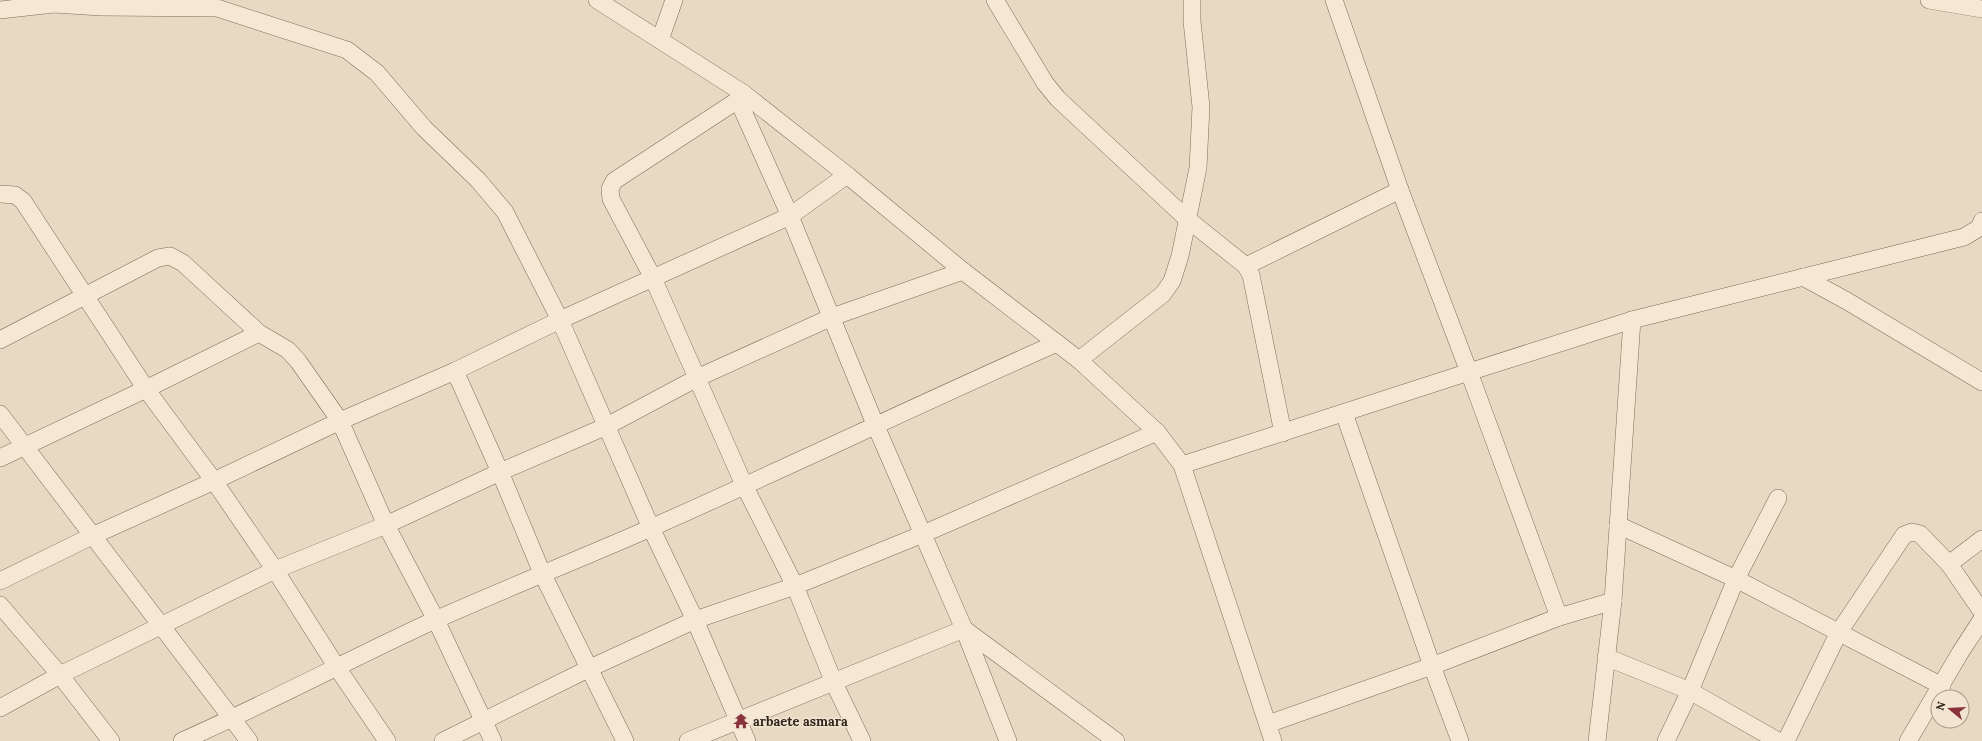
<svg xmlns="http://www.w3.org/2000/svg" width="1982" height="741" font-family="Lora,serif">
	<rect width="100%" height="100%" fill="#e8d9c2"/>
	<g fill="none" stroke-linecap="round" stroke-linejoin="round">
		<defs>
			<g id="minor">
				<polyline points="597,0 743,93 847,175 963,271 1079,360 1157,432 1182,465 1273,741"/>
				<polyline points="995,0 1045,83 1058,99 1186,218 1246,266 1251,275 1283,433"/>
				<polyline points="1334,0 1400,190 1469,372 1632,320"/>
				<polyline points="1929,0 1982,9"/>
				<polyline points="0,10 54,4 101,7 217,8 347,50 377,73 424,128 478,180 505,212 560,320 651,528 695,620 747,741"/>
				<polyline points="660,40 674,0"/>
				<polyline points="743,93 738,100 790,216 875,424 964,629 1008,741"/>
				<polyline points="738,100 614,181 610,189 611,199 653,278 744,485 795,586 834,683 862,741"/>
				<polyline points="0,194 15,195 23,201 146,389 214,481 275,570 336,666 387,741"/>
				<polyline points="1246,266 1400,190"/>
				<polyline points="1803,277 1847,301 1982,382"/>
				<polyline points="0,340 158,258 170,256 183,263 259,333 288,350 298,361 340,421 386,525 436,620 493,741"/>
				<polyline points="1079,360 1163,294 1172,281 1180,256 1198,168 1201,107 1192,21 1192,0"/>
				<polyline points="455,371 500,472 542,573 625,741"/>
				<polyline points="1344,413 1432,666 1559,617"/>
				<polyline points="0,414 249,741"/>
				<polyline points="0,458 146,389 259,333"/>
				<polyline points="1182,465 1469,372 1559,617 1613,601"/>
				<polyline points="1618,525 1736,579 1942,686"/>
				<polyline points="1982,539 1949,564 1982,612"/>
				<polyline points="0,581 92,536 214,481 340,421 455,371 560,320 790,216 847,175"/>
				<polyline points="0,605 60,675 111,741"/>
				<polyline points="1606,657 1690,691 1778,741"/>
				<polyline points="0,708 60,675 275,570 386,525 500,472 607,426 697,378 832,317 963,271"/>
				<polyline points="1268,724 1432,666 1460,741"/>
				<path d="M182,741C268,703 350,659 435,620C507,588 580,559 653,527C788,467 922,403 1057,343"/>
				<polyline points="443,741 588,669 695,620 795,586 923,534 1157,432"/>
				<polyline points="688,741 964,629 1116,741"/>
				<polyline points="1597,741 1613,601 1632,320 1964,237 1979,228 1982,221"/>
				<polyline points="1666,741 1690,691 1736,579 1778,498"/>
				<polyline points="1786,741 1839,632 1904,535 1912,532 1920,534 1949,564"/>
				<polyline points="1908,741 1960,653 1982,619"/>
			</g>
		</defs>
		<use href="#minor" stroke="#806b5b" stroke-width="18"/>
		<use href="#minor" stroke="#f4e7d4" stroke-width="17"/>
	</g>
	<defs>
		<symbol id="temple-bare" viewBox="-9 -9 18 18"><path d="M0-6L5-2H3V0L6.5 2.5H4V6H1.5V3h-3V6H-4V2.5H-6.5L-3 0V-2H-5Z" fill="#89323c" stroke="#f1e4d1" stroke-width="2.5" paint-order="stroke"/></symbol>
	</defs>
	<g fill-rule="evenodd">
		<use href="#temple-bare" x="730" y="710" width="22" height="22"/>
	</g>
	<g text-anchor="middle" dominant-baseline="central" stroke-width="3" stroke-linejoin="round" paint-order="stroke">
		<g font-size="13" font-weight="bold" fill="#32251e" stroke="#f1e4d1" text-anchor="start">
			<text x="753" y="721">arbaete asmara</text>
		</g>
	</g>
	<g transform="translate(1950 709) rotate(288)"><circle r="19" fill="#f1e4d1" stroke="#a59889"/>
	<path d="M0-3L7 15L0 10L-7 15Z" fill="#89323c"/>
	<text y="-6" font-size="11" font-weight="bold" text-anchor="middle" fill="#32251e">N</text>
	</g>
</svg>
